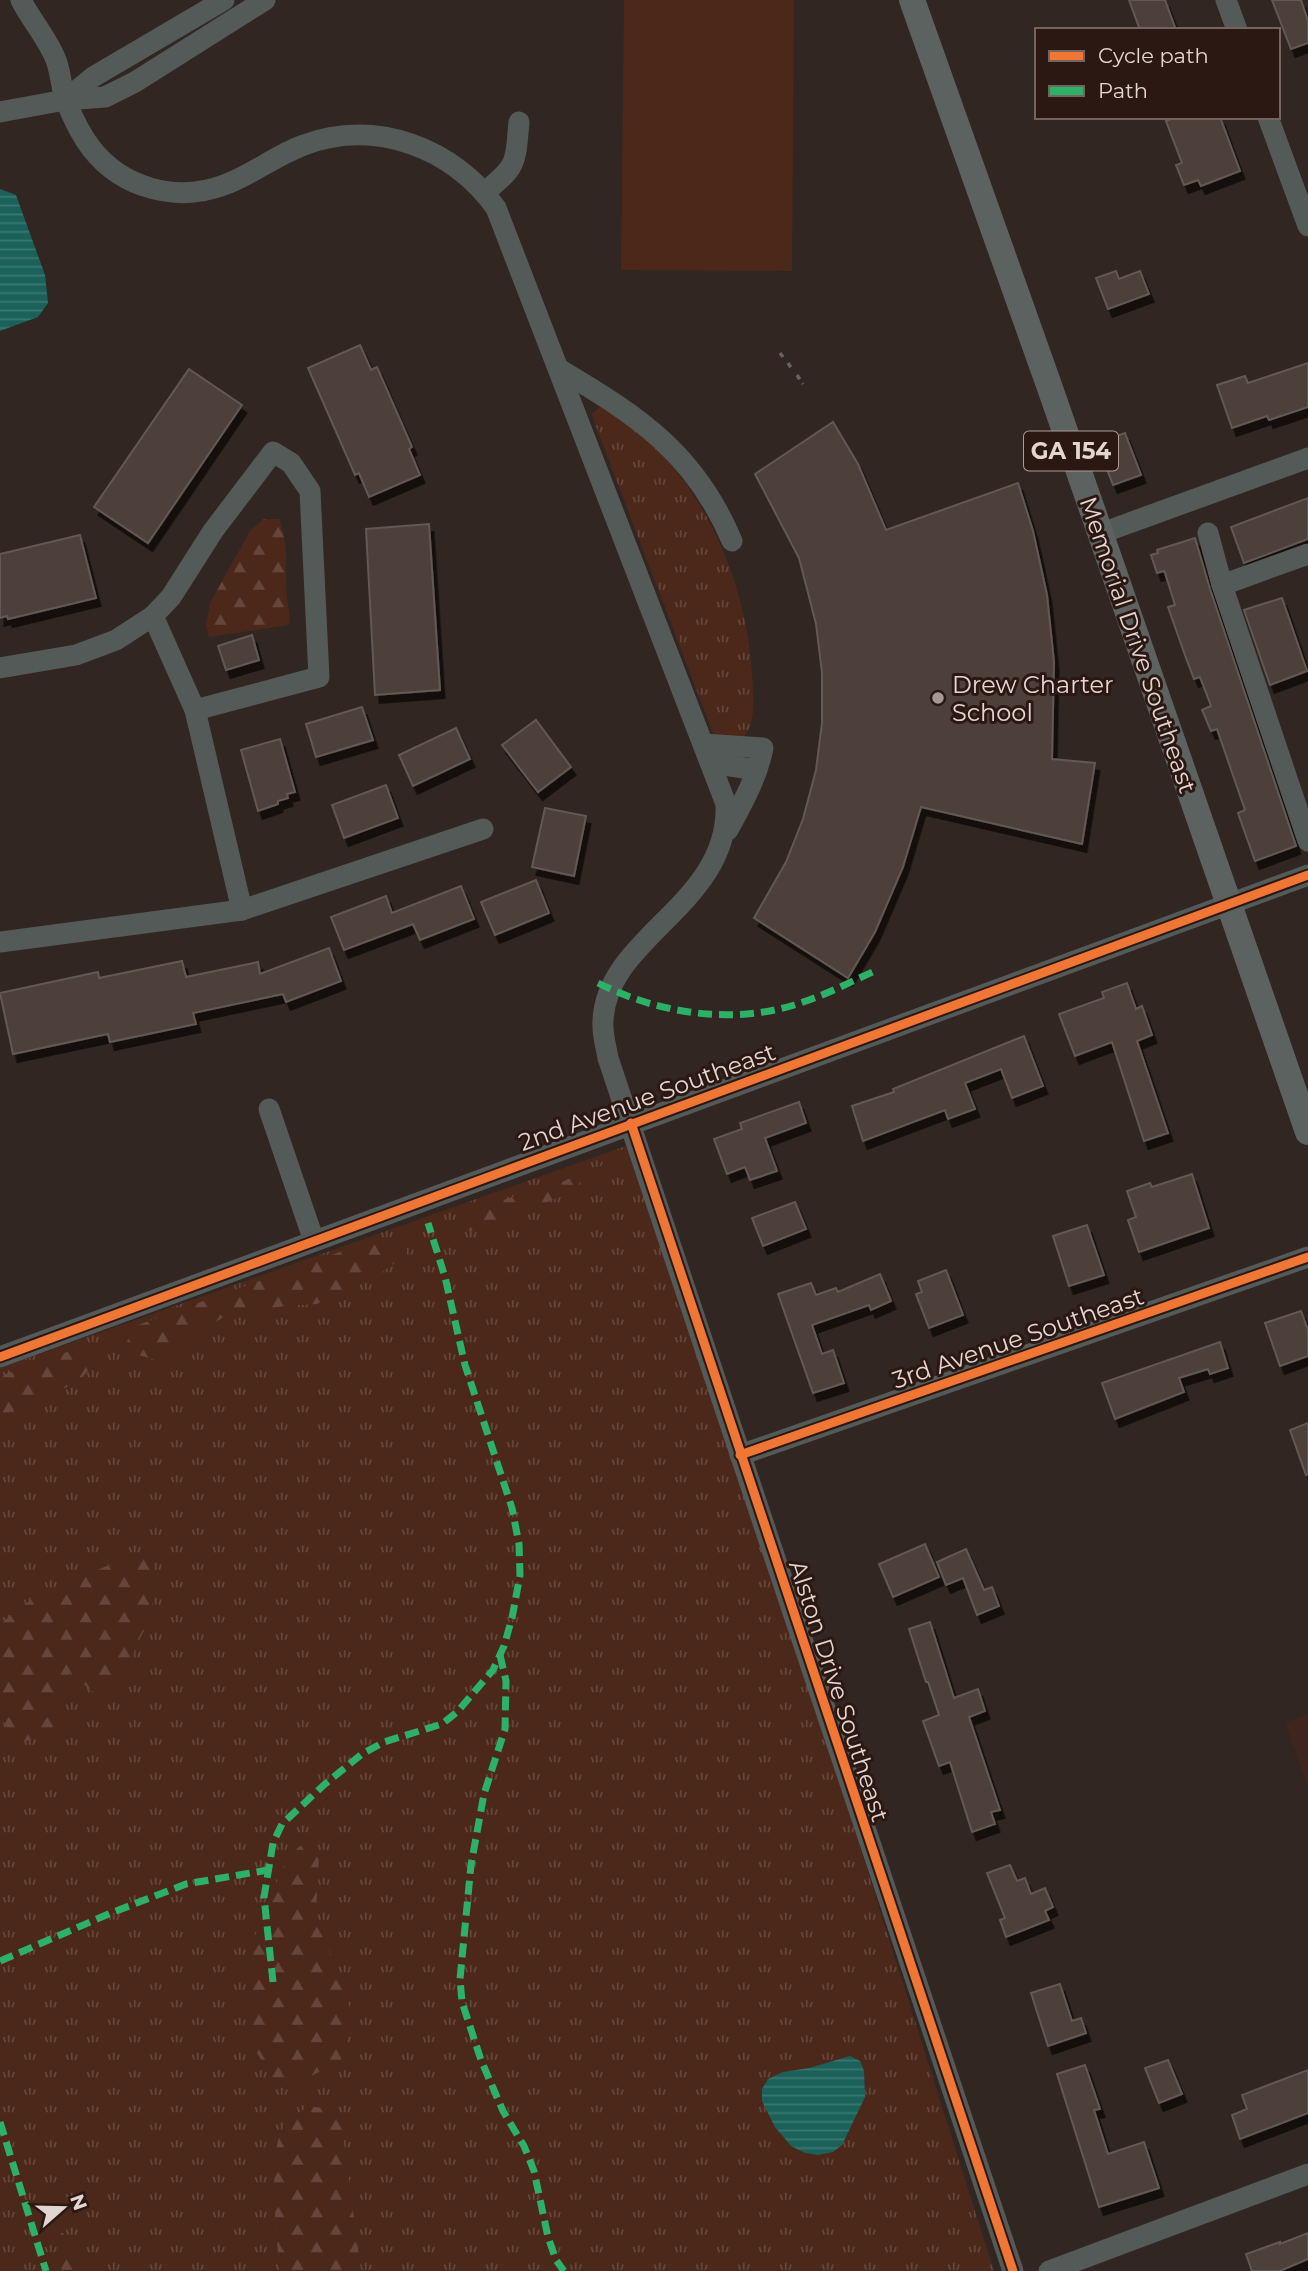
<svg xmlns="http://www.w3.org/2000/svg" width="1308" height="2271" font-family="Montserrat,sans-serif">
	<defs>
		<pattern id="grass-tufts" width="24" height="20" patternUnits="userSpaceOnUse" patternTransform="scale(1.75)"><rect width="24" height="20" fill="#4c281b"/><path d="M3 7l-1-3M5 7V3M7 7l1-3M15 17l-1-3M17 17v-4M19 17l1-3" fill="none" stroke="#66463b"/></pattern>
		<pattern id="forest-firs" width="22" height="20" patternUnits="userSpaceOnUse" patternTransform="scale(1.75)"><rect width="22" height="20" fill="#4c281b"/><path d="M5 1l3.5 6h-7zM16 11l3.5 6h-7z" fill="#66463b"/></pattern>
		<pattern id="water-rules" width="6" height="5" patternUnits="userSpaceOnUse" patternTransform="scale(1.75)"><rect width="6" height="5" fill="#1a615a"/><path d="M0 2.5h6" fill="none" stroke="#3b7771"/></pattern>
		<filter id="shadow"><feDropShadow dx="4.5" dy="8" stdDeviation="0" flood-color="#0009"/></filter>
	</defs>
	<rect width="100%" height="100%" fill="#312621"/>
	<polygon fill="#3e251d" points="1308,1714 1308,1789 1285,1723"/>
	<g fill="url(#grass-tufts)">
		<path d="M601,406C623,420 646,436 664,456C717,516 747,595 752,674C753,691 757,723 744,736L722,738L713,733L595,424L592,414Z"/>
		<polygon points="637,1142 994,2271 0,2271 0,1368"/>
	</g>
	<g fill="url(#forest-firs)">
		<path d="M264,519H279C290,549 284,568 287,597C288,608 291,615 289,625L209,637L206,625L210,603L250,531Z"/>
		<polygon points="615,1162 584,1180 562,1196 488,1227 444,1236 444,1228 469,1212 512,1197 554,1186 589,1169"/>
		<polygon points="406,1239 407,1254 374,1278 317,1304 284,1306 226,1316 187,1338 159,1361 135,1354 127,1341 138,1325 228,1292 348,1249"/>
		<polygon points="67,1352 88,1352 96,1360 82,1378 50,1397 0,1416 0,1376"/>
		<path d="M129,1554H154L152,1615L135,1648L126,1678L116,1695H97L70,1673L57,1707L61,1726L35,1739L17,1743L2,1720L0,1625C18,1607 41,1592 64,1583C87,1573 108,1568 129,1554Z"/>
		<polygon points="305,1842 319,1855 316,1913 354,2019 341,2060 300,2082 274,2080 252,2045 247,2013 248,1966 255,1936 287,1857"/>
		<path d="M308,2106L331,2109L342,2127L361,2271H280C277,2239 267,2154 283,2128C288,2120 301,2112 308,2106Z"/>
		<polygon points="54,2229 63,2233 83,2271 62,2271"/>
	</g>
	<polygon fill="#4c281b" points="624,0 794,0 792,271 621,270"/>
	<g fill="url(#water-rules)">
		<polygon points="0,189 16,195 45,275 48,303 38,317 0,331"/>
		<polygon points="850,2056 860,2061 864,2071 865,2097 842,2145 833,2152 818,2155 805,2153 791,2146 775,2127 762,2101 762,2089 768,2079 783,2072 809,2068"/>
	</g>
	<g fill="#4e3f3a" stroke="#625854" stroke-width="2" filter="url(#shadow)">
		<polygon points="1129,0 1165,0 1176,30 1140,30"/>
		<polygon points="1272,0 1301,0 1308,21 1308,43 1291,49"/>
		<polygon points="1176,117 1220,117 1240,171 1201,186 1198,180 1184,185 1176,165 1182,163 1166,121"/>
		<polygon points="1116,271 1119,279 1140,271 1149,294 1108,309 1096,278"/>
		<polygon points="360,345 371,370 377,367 412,447 409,449 420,475 369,497 359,473 355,475 308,368"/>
		<polygon points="1308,363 1308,407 1269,420 1267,416 1232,428 1217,385 1245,376 1248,383"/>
		<polygon points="189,369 242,405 148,543 94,507"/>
		<polygon points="833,422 858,464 886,530 1018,483 1033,531 1047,595 1054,662 1052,759 1095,763 1082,844 921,807 903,867 875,932 848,978 754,918 786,862 803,819 816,770 822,723 822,673 816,624 799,558 755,474"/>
		<polygon points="1125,433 1141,475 1113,485 1097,443"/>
		<polygon points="1308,498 1308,539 1244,563 1231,527"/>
		<polygon points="429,524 440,690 375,695 366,529"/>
		<polygon points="80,535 96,598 8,619 7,616 0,618 0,554"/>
		<polygon points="1195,538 1210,589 1296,846 1255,861 1238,813 1245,810 1236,784 1217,729 1211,731 1202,710 1211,706 1200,677 1194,679 1186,658 1168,607 1175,605 1165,573 1164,571 1157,573 1151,555 1158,553 1157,550"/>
		<polygon points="1282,598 1307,671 1270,685 1244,610"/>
		<polygon points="252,635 259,660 226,670 218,646"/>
		<polygon points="362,707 373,740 316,757 306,724"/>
		<polygon points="536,720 571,767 538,792 502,745"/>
		<polygon points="456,728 470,759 413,786 399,755"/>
		<polygon points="280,739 295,792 287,794 288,798 278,801 278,804 258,811 241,750"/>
		<polygon points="386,785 398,818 344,838 332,805"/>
		<polygon points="545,808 586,816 574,876 532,867"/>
		<polygon points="536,880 549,913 495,935 481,902"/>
		<polygon points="461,886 474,919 420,940 413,924 344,950 331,917 386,896 392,913"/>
		<polygon points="329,948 341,981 286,1002 283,994 193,1013 196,1024 110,1042 108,1034 13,1054 0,993 98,972 99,978 182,961 186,977 258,962 260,974"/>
		<polygon points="1127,983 1136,1009 1142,1006 1152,1035 1137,1041 1168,1133 1144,1141 1112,1042 1075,1056 1059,1014 1104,998 1102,992"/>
		<polygon points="1024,1036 1043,1086 1012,1098 1001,1069 965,1083 975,1109 948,1119 945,1110 863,1141 852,1106 894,1092 893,1089"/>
		<polygon points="799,1102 806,1123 765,1138 777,1171 750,1180 745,1167 727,1174 714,1139 742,1129 740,1123"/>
		<polygon points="1192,1174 1209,1228 1139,1252 1128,1220 1136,1217 1127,1191 1150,1183 1152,1187"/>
		<polygon points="795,1202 806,1229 763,1246 752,1218"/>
		<polygon points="1087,1225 1104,1275 1069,1286 1053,1236"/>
		<polygon points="946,1270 963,1315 929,1328 916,1294 922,1292 918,1281"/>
		<polygon points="880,1274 891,1301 871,1310 869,1305 812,1325 822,1354 833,1350 844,1383 813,1393 778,1294 811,1283 816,1295 836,1288 838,1292"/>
		<polygon points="1301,1311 1308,1330 1308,1356 1280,1366 1265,1323"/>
		<polygon points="1220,1342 1228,1368 1210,1374 1208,1369 1179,1378 1184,1392 1115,1419 1102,1383"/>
		<polygon points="1308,1423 1308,1474 1306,1475 1290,1430"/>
		<polygon points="925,1544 939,1577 893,1597 879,1564"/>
		<polygon points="966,1549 984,1590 992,1587 999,1606 977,1615 963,1578 946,1585 937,1562"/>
		<polygon points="930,1622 954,1698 978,1689 985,1711 969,1717 1000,1810 991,1812 995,1824 972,1832 950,1762 939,1766 923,1721 939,1715 928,1682 926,1682 909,1629"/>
		<polygon points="1010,1865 1017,1881 1025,1878 1031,1894 1045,1888 1053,1907 1045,1911 1049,1920 1006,1937 1000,1920 1005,1918 987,1873"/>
		<polygon points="1060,1984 1072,2021 1081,2018 1086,2033 1048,2046 1031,1993"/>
		<polygon points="1168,2060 1182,2094 1159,2103 1145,2068"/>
		<polygon points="1085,2065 1100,2109 1094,2110 1108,2154 1144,2142 1159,2188 1099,2207 1057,2074"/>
		<polygon points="1308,2070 1308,2113 1240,2139 1232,2115 1247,2109 1242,2095"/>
		<polygon points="1308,2233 1308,2259 1280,2271 1252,2271 1246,2254 1280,2242 1280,2244"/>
	</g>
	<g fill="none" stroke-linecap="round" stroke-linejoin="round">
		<g stroke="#636562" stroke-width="3.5" stroke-dasharray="5 5" stroke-linecap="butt">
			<polyline points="780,353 783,357"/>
			<polyline points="788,363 792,369"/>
			<polyline points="797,375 803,384"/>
		</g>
		<g stroke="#535a58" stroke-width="21">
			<path d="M21,0C31,20 48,39 56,60C61,73 61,88 66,101C72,116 81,135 91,148C122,188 176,203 224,185C252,175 276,155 304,145C375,118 454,148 496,208L726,804C730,905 606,936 603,1021C602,1034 606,1046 608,1058L1013,2271"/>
			<polyline points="1226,0 1237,30"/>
			<polyline points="65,100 93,77 224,0"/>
			<polyline points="0,112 65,100 105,97 135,82 265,0"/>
			<polyline points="1268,117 1308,226"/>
			<path d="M485,192C518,165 515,164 519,122"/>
			<path d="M559,369C638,416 695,453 732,541"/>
			<polyline points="1208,533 1222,585 1308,841"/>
			<polyline points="1099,534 1308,458"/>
			<polyline points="1222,585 1308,554"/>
			<polyline points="153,616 171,597 213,531 273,452 291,463 310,491 319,677 195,710"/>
			<polyline points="0,668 76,655 116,640 153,616 195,710 242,910"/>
			<path d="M704,744L763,748C757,778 742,804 728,830"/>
			<polyline points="711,763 757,770"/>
			<polyline points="0,942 242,910 483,829"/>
			<polyline points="269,1109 314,1241"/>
			<polyline points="0,1357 1308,875"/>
			<polyline points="740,1455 1308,1257"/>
			<polyline points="1049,2271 1308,2174"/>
		</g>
		<polyline stroke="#5c6260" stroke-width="26" points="912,0 1050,388 1308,1132"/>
		<g stroke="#2db169" stroke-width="7" stroke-dasharray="14 7" stroke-linecap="butt">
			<path d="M598,983C661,1015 739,1026 806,1001C830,993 852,981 875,971"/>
			<polyline points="500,1655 506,1681 505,1729 484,1794 471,1865 460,1979 462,2002 481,2060 503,2111 524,2146 534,2171 548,2237 556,2260 564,2271"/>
			<polyline points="0,1961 111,1913 186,1884 268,1870"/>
			<polyline points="273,1982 264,1897 273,1843 282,1824 325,1784 362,1754 384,1742 442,1724 457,1712 493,1670 504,1646 512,1618 520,1575 519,1544 512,1508 465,1365 445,1277 428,1223"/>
			<polyline points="0,2122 46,2271"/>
		</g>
		<defs>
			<g id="cycleway">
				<polyline points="631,1123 1013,2271"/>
				<polyline points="0,1357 1308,875"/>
				<polyline points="740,1455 1308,1257"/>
			</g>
		</defs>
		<use href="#cycleway" stroke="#2c1812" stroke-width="13"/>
		<use href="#cycleway" stroke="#f07635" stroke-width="9"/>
	</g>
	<circle fill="#a59893" stroke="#2c1812" stroke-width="2.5" cx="938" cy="698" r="7"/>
	<g text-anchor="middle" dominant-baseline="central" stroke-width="6" stroke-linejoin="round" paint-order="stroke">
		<rect fill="#2c1812" stroke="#ac9c97" stroke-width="2" x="1024" y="431.5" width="94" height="39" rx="5"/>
		<g font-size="23" font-weight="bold" fill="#e3d5d0">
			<text x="1071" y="451">GA 154</text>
		</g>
		<g font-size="24" fill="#e3d5d0" stroke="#2c1812">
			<text transform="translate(1138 645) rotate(71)">Memorial Drive Southeast</text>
			<text transform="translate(647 1097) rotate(-20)">2nd Avenue Southeast</text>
			<text transform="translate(1018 1338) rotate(-19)">3rd Avenue Southeast</text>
			<text transform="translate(839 1691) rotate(72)">Alston Drive Southeast</text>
		</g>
		<g font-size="24" fill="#e3d5d0" stroke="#2c1812" text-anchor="start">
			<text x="952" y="684">Drew Charter<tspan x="952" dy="28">School</tspan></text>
		</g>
	</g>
	<rect x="1035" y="28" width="245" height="91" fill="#2c1812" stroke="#75645e" stroke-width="2"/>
	<rect x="1049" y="51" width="35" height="10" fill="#f07635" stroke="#75645e" stroke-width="2"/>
	<text x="1098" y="63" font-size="21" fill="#e3d5d0">Cycle path</text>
	<rect x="1049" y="86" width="35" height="10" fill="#2db169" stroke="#75645e" stroke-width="2"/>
	<text x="1098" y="98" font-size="21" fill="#e3d5d0">Path</text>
	<g transform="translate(63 2208) rotate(70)" stroke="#2c1812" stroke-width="5" paint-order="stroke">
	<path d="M0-5L12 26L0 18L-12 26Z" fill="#e3d5d0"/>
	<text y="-10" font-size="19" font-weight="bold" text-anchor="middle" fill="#e3d5d0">N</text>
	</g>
</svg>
